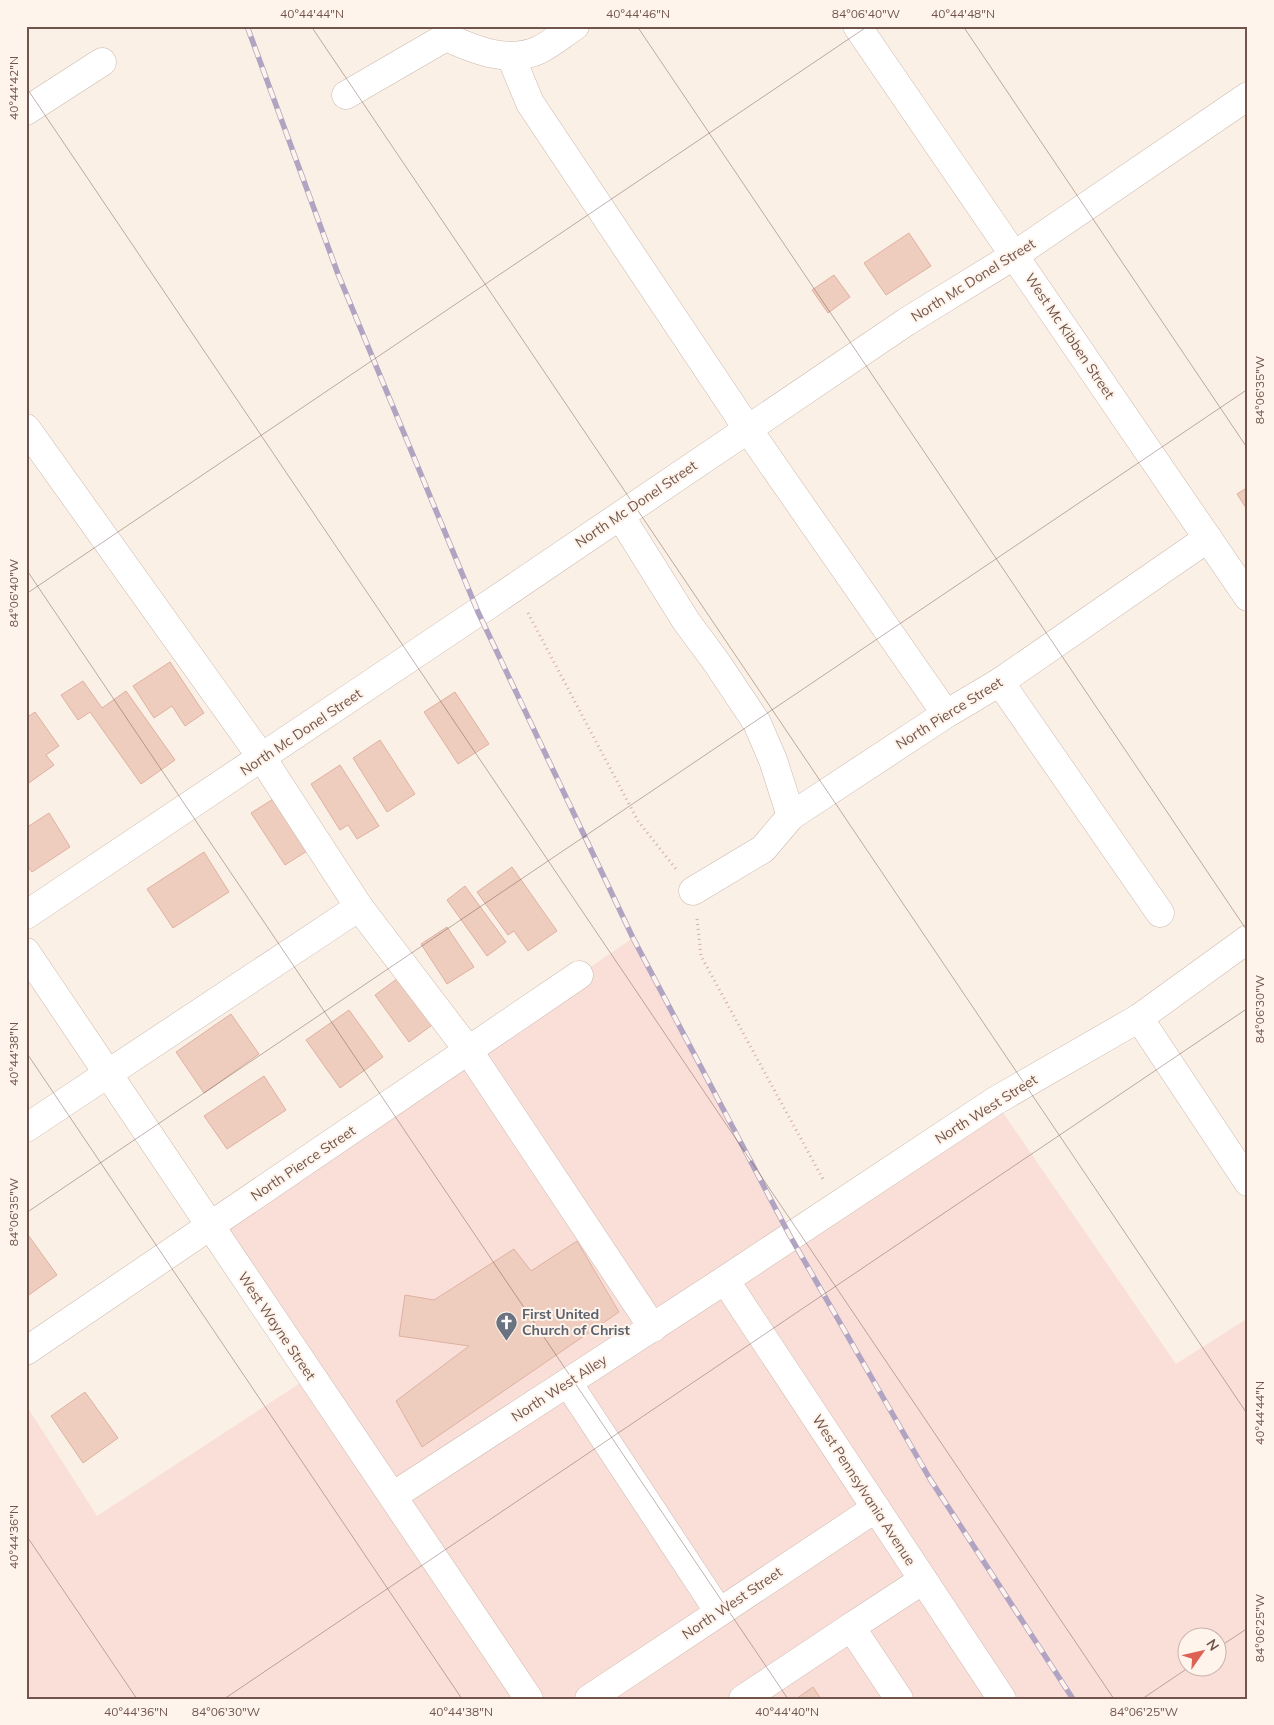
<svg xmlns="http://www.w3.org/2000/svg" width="1274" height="1725" font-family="Mulish,sans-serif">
	<rect width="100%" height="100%" fill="#faf0e5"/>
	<path fill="#fadfd9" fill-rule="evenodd" d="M633,938L790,1236L995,1101L1176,1364L1248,1318V1699H26V1405L97,1516L311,1376L210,1226ZM1186,1638H1216V1668H1186Z"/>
	<g fill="#eeccbe" stroke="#dfb1a0">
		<polygon points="909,233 931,266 886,295 864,263"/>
		<polygon points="834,275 850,297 828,313 812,290"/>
		<polygon points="1248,487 1248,511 1237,494"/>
		<polygon points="170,662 204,713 185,726 172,706 154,718 133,686"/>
		<polygon points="83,681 102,708 126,691 175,760 141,784 90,712 78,720 61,695"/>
		<polygon points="455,692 489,744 458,764 424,712"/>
		<polygon points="35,712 59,746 46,755 54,765 26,785 26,718"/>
		<polygon points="380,740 415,794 387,812 353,758"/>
		<polygon points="340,765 379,826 357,839 348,825 340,830 311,784"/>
		<polygon points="281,794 315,846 285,865 251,813"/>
		<polygon points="49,813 70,847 32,872 26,864 26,828"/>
		<polygon points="204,852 229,892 173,928 147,889"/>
		<polygon points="512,867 557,931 528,951 514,931 508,935 477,892"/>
		<polygon points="465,886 506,942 487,956 447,900"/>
		<polygon points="447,927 474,967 447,984 421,944"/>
		<polygon points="405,973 439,1020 409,1042 375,995"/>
		<polygon points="349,1010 383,1057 340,1088 306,1040"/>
		<polygon points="231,1014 259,1054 204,1093 176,1052"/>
		<polygon points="264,1076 286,1110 227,1149 204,1116"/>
		<polygon points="26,1232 57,1275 26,1297"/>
		<polygon points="577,1241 619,1312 422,1447 396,1401 469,1346 399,1336 405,1295 434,1300 514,1249 531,1271"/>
		<polygon points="85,1392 118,1438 83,1463 51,1416"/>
		<polygon points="813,1687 821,1699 796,1699"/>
	</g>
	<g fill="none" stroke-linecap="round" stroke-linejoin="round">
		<defs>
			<g id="minor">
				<polyline points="857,26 1248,597"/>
				<polyline points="511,57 530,103 747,428 946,714"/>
				<path d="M346,95L446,37C475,50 508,64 539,50C551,44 563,34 575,26"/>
				<polyline points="26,111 102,62"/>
				<polyline points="26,428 262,758 359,907 468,1050 653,1328"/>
				<polyline points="621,517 686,621 717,663 757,723 773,760 791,816"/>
				<polyline points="1000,682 1160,913"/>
				<polyline points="693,891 763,849 791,816 946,714 1000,682 1208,538"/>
				<polyline points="26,915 478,612 906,322 1015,255 1248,96"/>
				<polyline points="26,952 529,1699"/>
				<polyline points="1139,1018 1248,1182"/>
				<polyline points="26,1128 359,907"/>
				<polyline points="725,1280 1002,1699"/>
				<polyline points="26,1351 579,975"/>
				<polyline points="568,1383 719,1612"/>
				<polyline points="393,1496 725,1280 995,1101 1139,1018 1248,939"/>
				<polyline points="589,1699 876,1508"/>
				<polyline points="743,1699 851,1627"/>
				<polyline points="899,1699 851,1627 923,1580"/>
			</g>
		</defs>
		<use href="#minor" stroke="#cdb9af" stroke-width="29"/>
		<g stroke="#d3afa2" stroke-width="3" stroke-dasharray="1 4" stroke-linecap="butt">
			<polyline points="528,613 638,821 676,869"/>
			<polyline points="697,919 701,956 824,1181"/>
		</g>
		<use href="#minor" stroke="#fff" stroke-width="28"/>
		<defs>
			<polyline id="rail" points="247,26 338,274 478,612 633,938 790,1236 930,1479 1073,1699"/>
		</defs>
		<use href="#rail" stroke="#b1a4c3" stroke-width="5.5"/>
		<use href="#rail" stroke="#fef4eb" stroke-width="4" stroke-dasharray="11" stroke-linecap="butt"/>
	</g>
	<path fill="none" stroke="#71554c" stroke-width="1" stroke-opacity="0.45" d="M311,26L1248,1415M637,26L1248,932M963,26L1248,449M26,87L1114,1699M26,569L788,1699M26,594L868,26M26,1052L462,1699M26,1213L1248,389M26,1535L137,1699M1216,1649L1248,1628M224,1699L1248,1008M1142,1699L1188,1668"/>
	<defs>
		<symbol id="church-pin" viewBox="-11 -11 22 30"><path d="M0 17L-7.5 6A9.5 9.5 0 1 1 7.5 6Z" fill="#6b7280" stroke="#fef4eb"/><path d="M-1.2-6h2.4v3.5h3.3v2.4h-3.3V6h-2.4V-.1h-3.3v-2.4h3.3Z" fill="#fff"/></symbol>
	</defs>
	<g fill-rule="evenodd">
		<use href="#church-pin" x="494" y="1310" width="25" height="34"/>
	</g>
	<g text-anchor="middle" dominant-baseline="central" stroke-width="4" stroke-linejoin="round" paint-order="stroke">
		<g font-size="14" fill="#71554c" stroke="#fef4eb">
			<text transform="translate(973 280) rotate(-32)">North Mc Donel Street</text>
			<text transform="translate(1070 336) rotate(56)">West Mc Kibben Street</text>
			<text transform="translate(636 504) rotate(-34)">North Mc Donel Street</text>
			<text transform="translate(949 713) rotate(-32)">North Pierce Street</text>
			<text transform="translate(301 732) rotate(-34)">North Mc Donel Street</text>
			<text transform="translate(986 1109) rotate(-32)">North West Street</text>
			<text transform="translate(303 1163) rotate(-34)">North Pierce Street</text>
			<text transform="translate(277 1326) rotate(56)">West Wayne Street</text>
			<text transform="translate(559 1388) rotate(-33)">North West Alley</text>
			<text transform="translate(864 1490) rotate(57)">West Pennsylvania Avenue</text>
			<text transform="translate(732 1603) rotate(-34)">North West Street</text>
		</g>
		<g font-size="14" font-weight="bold" fill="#5b616d" stroke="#fef4eb" text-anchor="start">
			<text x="522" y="1314">First United<tspan x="522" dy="16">Church of Christ</tspan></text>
		</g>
	</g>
	<rect width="1274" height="1725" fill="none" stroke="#fef4eb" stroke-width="55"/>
	<g transform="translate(1202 1652) rotate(56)"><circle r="24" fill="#fef4eb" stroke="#c6b4ab"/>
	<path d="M0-4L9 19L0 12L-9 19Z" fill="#dc6253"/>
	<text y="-8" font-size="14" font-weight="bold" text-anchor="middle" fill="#71554c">N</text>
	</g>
	<rect x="28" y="28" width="1218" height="1670" fill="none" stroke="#71554c" stroke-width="2"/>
	<g font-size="12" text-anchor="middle" fill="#71554c">
		<text x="312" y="18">40°44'44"N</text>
		<text x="638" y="18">40°44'46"N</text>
		<text x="866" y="18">84°06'40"W</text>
		<text x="963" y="18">40°44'48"N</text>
		<text transform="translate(14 88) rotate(-90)" y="4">40°44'42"N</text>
		<text transform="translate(1260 390) rotate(-90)" y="4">84°06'35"W</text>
		<text transform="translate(14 593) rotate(-90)" y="4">84°06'40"W</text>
		<text transform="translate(1260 1009) rotate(-90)" y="4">84°06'30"W</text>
		<text transform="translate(14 1054) rotate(-90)" y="4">40°44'38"N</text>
		<text transform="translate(14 1212) rotate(-90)" y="4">84°06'35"W</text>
		<text transform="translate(1260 1413) rotate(-90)" y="4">40°44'44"N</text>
		<text transform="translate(14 1537) rotate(-90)" y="4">40°44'36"N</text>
		<text transform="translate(1260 1628) rotate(-90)" y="4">84°06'25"W</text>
		<text x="136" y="1716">40°44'36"N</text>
		<text x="226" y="1716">84°06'30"W</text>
		<text x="461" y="1716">40°44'38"N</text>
		<text x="787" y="1716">40°44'40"N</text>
		<text x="1144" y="1716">84°06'25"W</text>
	</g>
</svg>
